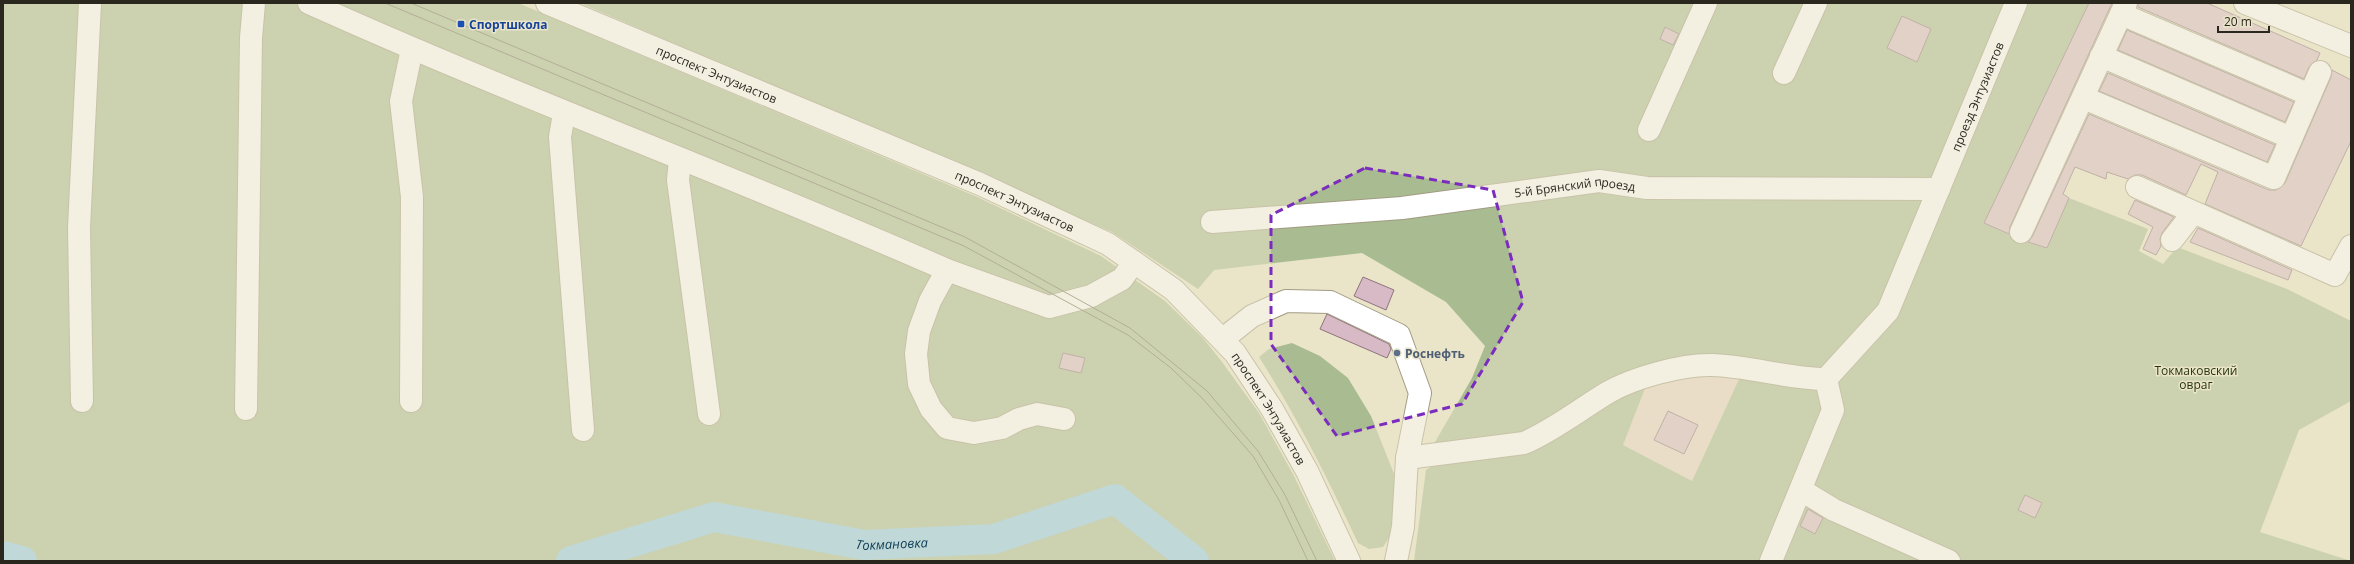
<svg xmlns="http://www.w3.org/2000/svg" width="2354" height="564" font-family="'Open Sans',sans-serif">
	<rect width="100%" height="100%" fill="#eae4c9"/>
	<polygon fill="#e9d5c6" points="1707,370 1740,377 1692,481 1623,445 1646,386"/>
	<g fill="#a9bc91" fill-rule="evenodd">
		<polygon points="3,3 518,3 975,196 1101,256 1165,301 1203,338 1222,362 1259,413 1294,476 1335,561 3,561"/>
		<path d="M580,3H2089L1984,223L2023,241L2047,248L2069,198L2148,229L2139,251L2163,264L2177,247L2287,289L2351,321V401L2299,430L2260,532L2351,561H1414L1426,470L1441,460L1431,449L1472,378L1485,346L1446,302L1362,253L1214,270L1198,289L1112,232ZM1707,370L1740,377L1692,481L1623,445L1646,386Z"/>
		<path d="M1292,343L1320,356L1348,378L1371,416L1396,479L1391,535L1383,547L1369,549L1358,543C1328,479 1297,417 1259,357L1269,349Z"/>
	</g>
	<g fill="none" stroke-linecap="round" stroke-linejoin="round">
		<g stroke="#8ec9ea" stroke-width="30">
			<polyline points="3,556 22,561"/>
			<path id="s1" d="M571,561L714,517L864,545L994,539L1115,499L1194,561"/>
		</g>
	</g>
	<g fill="#d7bac5" stroke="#8e747e">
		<polygon points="2089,3 2112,3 2010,227 2009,234 1984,223"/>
		<polygon points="2138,3 2207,3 2320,53 2317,60 2309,67 2304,79 2138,7"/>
		<polygon points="1902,16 1931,29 1917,62 1887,48"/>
		<polygon points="1665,27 1679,34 1673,45 1660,39"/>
		<polygon points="2127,30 2294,102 2285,122 2118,50"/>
		<polygon points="2332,70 2351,80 2351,141 2301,246 2205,204 2218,172 2201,164 2186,195 2142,175 2135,175 2128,179 2107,172 2106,179 2075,167 2063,194 2069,198 2047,248 2028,242 2032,237 2089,114 2269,190 2276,190 2285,183 2331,77"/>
		<polygon points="2108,73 2275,145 2267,162 2099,91"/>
		<polygon points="2135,200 2174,217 2162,233 2160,239 2161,246 2156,255 2143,249 2153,227 2128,214"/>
		<polygon points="2198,228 2292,270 2288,280 2190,242"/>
		<polygon points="1363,277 1394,290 1386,310 1354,296"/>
		<polygon points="1327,314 1389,344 1391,349 1387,358 1320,329"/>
		<polygon points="1063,353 1085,358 1081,373 1059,368"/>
		<polygon points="1668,411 1698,425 1684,454 1654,440"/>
		<polygon points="2025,495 2042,503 2035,518 2018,510"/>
		<polygon points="1808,509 1823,518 1815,534 1800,526"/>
	</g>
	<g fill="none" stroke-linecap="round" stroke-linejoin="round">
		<defs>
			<g id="minor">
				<path d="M309,3C520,98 736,177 947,270L930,301L919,331L916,354L919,384L931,409L947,428L974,433L1002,428L1019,419L1037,414L1064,419"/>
				<path id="s2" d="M547,3L980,184L1108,244L1174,290L1235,353L1272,409L1307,471L1349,561"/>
				<polyline points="2245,3 2351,46"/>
				<polyline points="2121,14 2310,95"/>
				<polyline points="2101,56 2291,138"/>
				<polyline points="1784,73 1816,3"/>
				<polyline points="2084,98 2274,178 2320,72"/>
				<polyline points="564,113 560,137 583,430"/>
				<polyline points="1649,130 1706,3"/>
				<polyline points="680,159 678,180 709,414"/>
				<polyline points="2137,187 2335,275 2351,246"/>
				<path id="s3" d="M1212,222L1402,208L1599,181L1647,188L1939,189"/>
				<polyline points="2021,232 2126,3"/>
				<polyline points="2172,240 2193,213"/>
				<polyline points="947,270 1049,307 1091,296 1122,279 1134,262"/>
				<polyline points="1223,339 1252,316 1286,301 1330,302 1399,335 1420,393 1407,458 1403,527 1396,561"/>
				<polyline points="82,401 79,228 90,3"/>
				<polyline points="411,401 412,197 401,101 412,49"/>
				<polyline points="246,409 251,38 254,3"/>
				<path id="s4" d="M1407,458L1524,443C1554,430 1579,410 1607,393C1632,378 1683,364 1712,365C1750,366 1788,379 1826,379L1888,311L2016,3"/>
				<polyline points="1801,490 1834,510 1949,561"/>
				<polyline points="1771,561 1833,410 1826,379"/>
			</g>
		</defs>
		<use href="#minor" stroke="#a19b82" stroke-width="24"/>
		<use href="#minor" stroke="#fff" stroke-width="22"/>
		<g stroke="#706d5c" stroke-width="1">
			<polyline points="385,3 964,246 1128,335 1171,368 1202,398 1253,456 1279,500 1308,561"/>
			<polyline points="411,3 965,237 1130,328 1207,391 1258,451 1285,495 1317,561"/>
		</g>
	</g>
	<path d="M0 0H2354V564H0ZM1365,168L1493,190L1523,302L1462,404L1337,436L1271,344V215Z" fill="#eae4c9" fill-opacity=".55" fill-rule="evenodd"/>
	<path fill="none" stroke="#7b2cbf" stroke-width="3" stroke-dasharray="8 5" stroke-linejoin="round" d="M1365,168L1493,190L1523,302L1462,404L1337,436L1271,344V215Z"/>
	<rect fill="#1a4fb4" stroke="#eae4c9" stroke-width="1.5" x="457" y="20" width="8" height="8" rx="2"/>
	<circle fill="#5c6f8a" stroke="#eae4c9" stroke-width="1.5" cx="1397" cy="353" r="4"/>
	<g text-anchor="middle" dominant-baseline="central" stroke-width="3" stroke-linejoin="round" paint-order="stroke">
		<g font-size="12" font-weight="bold" fill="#164399" stroke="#eae4c9" text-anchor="start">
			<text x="469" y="24">Спортшкола</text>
		</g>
		<g font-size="12" fill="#2a281e" stroke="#eae4c9">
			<text stroke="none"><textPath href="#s2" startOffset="184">проспект Энтузиастов</textPath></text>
			<text stroke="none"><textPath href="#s4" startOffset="764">проезд Энтузиастов</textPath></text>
			<text stroke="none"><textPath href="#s3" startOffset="365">5-й Брянский проезд</textPath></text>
			<text stroke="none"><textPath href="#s2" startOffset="508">проспект Энтузиастов</textPath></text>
			<text stroke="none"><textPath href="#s2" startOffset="844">проспект Энтузиастов</textPath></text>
		</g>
		<g font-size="12" font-weight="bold" fill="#4e5e75" stroke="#eae4c9" text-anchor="start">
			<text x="1405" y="353">Роснефть</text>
		</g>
		<g font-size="12" fill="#27350e" stroke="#eae4c9">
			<text x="2196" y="370">Токмаковский<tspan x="2196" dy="14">овраг</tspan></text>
		</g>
		<g font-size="13" font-style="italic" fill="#0c3d54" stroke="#eae4c9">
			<text stroke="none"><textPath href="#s1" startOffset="330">Токмановка</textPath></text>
		</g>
	</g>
	<rect width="2354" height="564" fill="none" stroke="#2a281e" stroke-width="8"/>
	<path d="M2218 26v6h51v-6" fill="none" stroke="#2a281e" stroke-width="2"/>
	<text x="2224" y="26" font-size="12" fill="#2a281e" stroke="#eae4c9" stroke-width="3" paint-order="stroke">20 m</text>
</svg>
